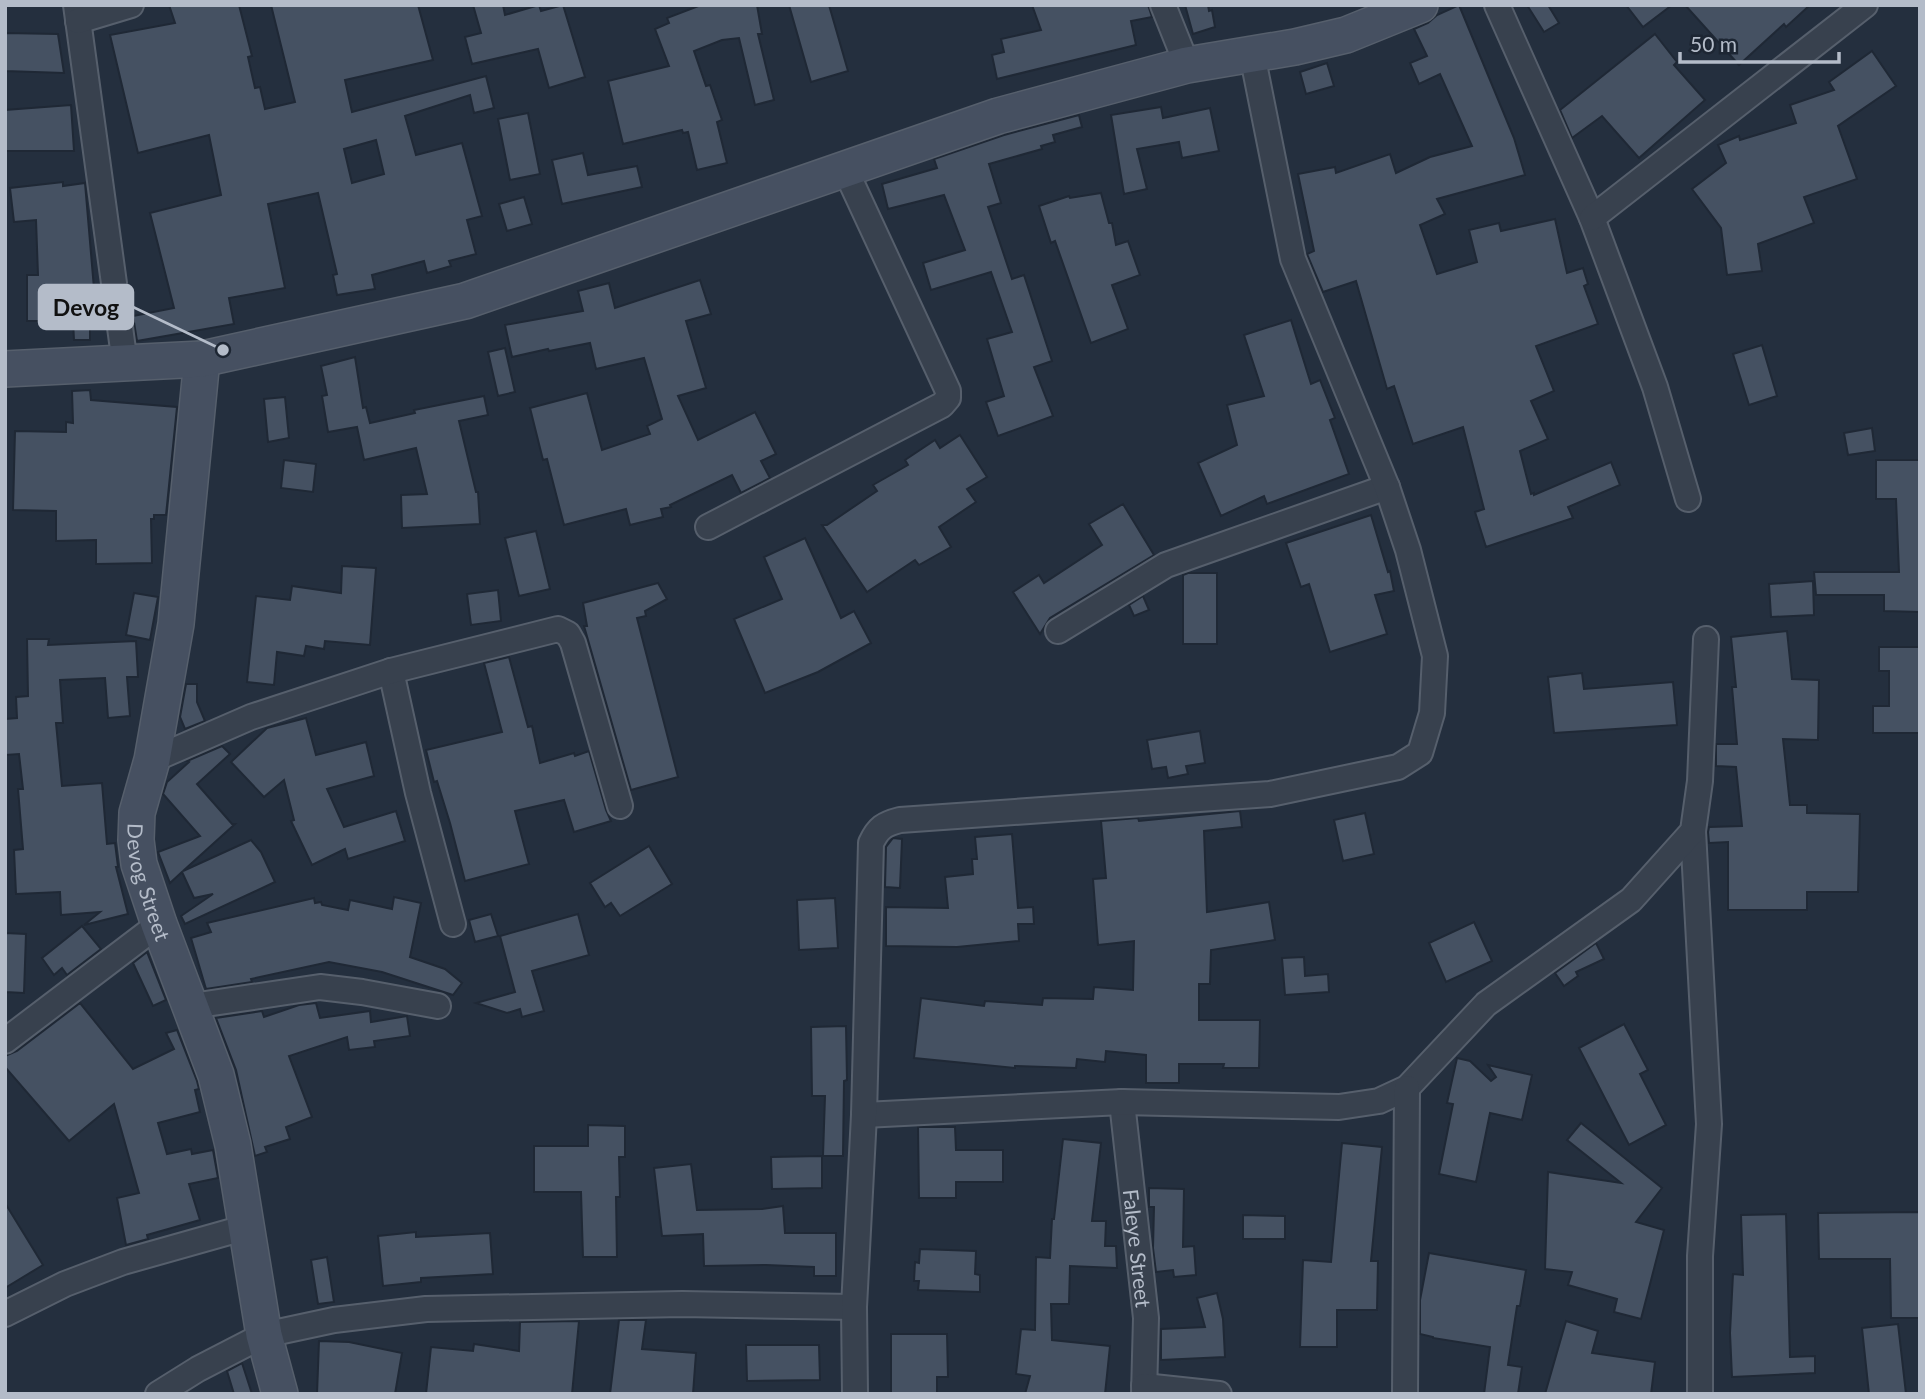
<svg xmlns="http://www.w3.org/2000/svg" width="1925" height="1399" font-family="Lato,sans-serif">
	<rect width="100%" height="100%" fill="#242f3e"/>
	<g fill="#455162" stroke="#1f2835" stroke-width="2" fill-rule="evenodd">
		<path d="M169,5H239L252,56L248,57L255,88L260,87L265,109L295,102L271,5H418L433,60L345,80L352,112L486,76L494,108L474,113L470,95L405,116L416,155L462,143L482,216L467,220L476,254L449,261L451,266L427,273L424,261L372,275L375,289L337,295L333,275L337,274L318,193L268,204L285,288L229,298L234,324L137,341L133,316L174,308L150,213L221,195L209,135L138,153L110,35L175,23ZM376,140L384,174L352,183L344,149Z"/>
		<polygon points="473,5 503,5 505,15 539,5 541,11 563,5 585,77 549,88 538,49 472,64 465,37 481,33"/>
		<polygon points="701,5 757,5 762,34 758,34 774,100 755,105 739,38 722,40 694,51 706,86 710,85 722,120 717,122 727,163 697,170 688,132 683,133 682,130 623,144 608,81 669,66 655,29 669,23 667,18"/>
		<polygon points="789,5 829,5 848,71 811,82"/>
		<polygon points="1032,5 1148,5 1152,17 1131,21 1136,45 997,79 992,55 1004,52 1001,39 1041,30"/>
		<polygon points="1185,5 1208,5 1209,11 1212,10 1215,27 1193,34"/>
		<polygon points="1459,5 1514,138 1525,175 1437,199 1445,214 1420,225 1437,274 1477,262 1469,230 1499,223 1501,231 1555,219 1567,273 1583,268 1588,284 1584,286 1598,324 1536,346 1554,391 1531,401 1548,439 1520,451 1531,494 1534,493 1534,495 1611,462 1620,485 1568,507 1573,518 1486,547 1475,512 1484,509 1463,427 1413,444 1394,386 1387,389 1356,281 1323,292 1307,254 1314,251 1298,174 1335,167 1336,173 1390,154 1396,173 1430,157 1472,146 1440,74 1419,84 1410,63 1427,56 1414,29 1428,23 1437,15"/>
		<polygon points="1527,5 1548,5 1559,23 1544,32"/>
		<polygon points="1626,5 1672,5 1643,27"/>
		<polygon points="1685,5 1810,5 1786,27 1784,24 1739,65"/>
		<polygon points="5,33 58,34 64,73 5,71"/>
		<polygon points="1655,34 1677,62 1674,65 1705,100 1639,158 1602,116 1572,138 1560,110"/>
		<polygon points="1872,51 1896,86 1838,126 1857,179 1804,197 1814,223 1758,244 1762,271 1727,275 1721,228 1692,189 1726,163 1718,145 1739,136 1740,140 1796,123 1790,105 1834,90 1829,82"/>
		<polygon points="1327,63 1334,86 1306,94 1300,72"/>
		<polygon points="71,105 74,151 5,151 5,110"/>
		<polygon points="1161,107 1163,118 1210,108 1219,151 1182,158 1179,142 1137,149 1147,189 1124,194 1111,115"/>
		<polygon points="528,113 540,174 510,180 498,119"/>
		<polygon points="1079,115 1082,127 1053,135 1055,142 1041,146 1042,149 989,164 1001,203 988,207 1012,279 1024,275 1052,361 1034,367 1053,416 998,436 986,402 1004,396 987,339 1012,332 991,272 931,290 923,263 965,250 944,195 888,209 882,184 937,168 934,159 1004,135"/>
		<polygon points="583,153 588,175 637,166 642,187 562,204 552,160"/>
		<polygon points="63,182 63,186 85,183 96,312 90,313 90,340 74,340 73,321 27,321 27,275 38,275 36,220 14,222 10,188"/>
		<polygon points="1101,193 1109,223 1112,223 1116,245 1128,241 1140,275 1112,285 1128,329 1091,343 1055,241 1051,243 1039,206 1069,196 1070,198"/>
		<polygon points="524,197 532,224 507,231 499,204"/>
		<polygon points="700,280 711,314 686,321 706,388 678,396 698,440 755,412 776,454 761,461 770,478 741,493 732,475 670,505 671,507 661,509 663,517 630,525 626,509 564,525 547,459 543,460 530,408 587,393 602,450 650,434 647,426 662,419 644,358 596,369 590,343 549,351 548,349 512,357 505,325 583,311 578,291 609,283 615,308"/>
		<polygon points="1291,320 1311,384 1320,380 1335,418 1330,420 1349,474 1267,504 1264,496 1221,516 1198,463 1237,445 1227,405 1264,396 1244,335"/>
		<polygon points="1762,345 1777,396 1749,405 1733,354"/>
		<polygon points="505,348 515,392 498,396 488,352"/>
		<polygon points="355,357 363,408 366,407 370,423 415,413 414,410 484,396 488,415 459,421 476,492 478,492 480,524 402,528 401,495 427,494 416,448 364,460 357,427 328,432 322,396 327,395 321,366"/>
		<polygon points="90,390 91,400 177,407 166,515 154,515 154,519 151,519 152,563 96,564 96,540 56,541 56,511 13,510 15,431 66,432 66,422 73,423 72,391"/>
		<polygon points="285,397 289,438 268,442 264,399"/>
		<polygon points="1872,428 1875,451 1848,455 1844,433"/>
		<polygon points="960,435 987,477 967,489 976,502 939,527 951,547 919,565 915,560 867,592 822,525 827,525 877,491 873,485 908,465 905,460 935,440 940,448"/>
		<polygon points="284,460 316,464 313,492 281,488"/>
		<polygon points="1876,460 1920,460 1920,612 1884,611 1884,595 1816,595 1814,572 1899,572 1896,499 1876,499"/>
		<polygon points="1123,504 1154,555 1050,618 1040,634 1013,592 1039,575 1044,583 1102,545 1089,524"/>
		<polygon points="1371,515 1388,572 1390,571 1394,591 1375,595 1387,634 1330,652 1309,584 1301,587 1286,543"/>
		<polygon points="536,531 550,589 519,596 505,538"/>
		<polygon points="805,538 841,618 854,611 871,643 818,672 765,693 734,619 782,599 764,557"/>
		<polygon points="342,566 376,568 370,645 325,641 324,649 306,646 304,656 277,652 274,685 247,682 256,596 290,600 292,586 341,593"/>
		<polygon points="1188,573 1217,573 1217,644 1183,644 1183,575"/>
		<polygon points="1813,581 1814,615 1771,617 1769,584"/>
		<polygon points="658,583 667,599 645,611 646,616 637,618 678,777 631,790 584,626 587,626 583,603"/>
		<polygon points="498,590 501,621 471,625 467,594"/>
		<polygon points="134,593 158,597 150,640 126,635"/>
		<polygon points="1143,596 1149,610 1134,616 1129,605"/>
		<polygon points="1787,631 1792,679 1819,680 1818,740 1783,739 1790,805 1807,805 1807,813 1860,814 1858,892 1807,892 1807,910 1728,910 1728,842 1709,843 1708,832 1709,827 1742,826 1736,767 1716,766 1716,744 1737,744 1732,687 1736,687 1731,637"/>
		<polygon points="27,639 49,639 48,645 136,641 138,677 127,677 130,716 108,718 105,678 60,680 63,723 56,723 62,786 102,783 107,844 115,843 118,867 116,867 128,914 84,925 100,912 61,915 60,892 16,894 14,850 23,849 18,789 23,789 19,754 5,755 5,719 17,718 16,697 28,696"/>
		<polygon points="1879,647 1920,647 1920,733 1873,733 1873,706 1889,706 1889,671 1879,671"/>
		<polygon points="509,657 528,727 532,726 540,763 574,753 575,756 589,751 606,810 611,821 574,832 564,800 515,811 529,864 465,881 450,823 437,781 434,782 426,750 502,732 484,663"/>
		<polygon points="1582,673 1584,689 1673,682 1677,725 1554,733 1548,677"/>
		<polygon points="186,684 197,684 197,702 205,721 185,729 180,717"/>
		<polygon points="306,718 316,755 366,742 374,776 327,789 344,827 396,811 405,841 348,859 345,849 312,865 291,821 294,820 284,780 264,797 231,762 267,728"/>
		<polygon points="1200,731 1205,763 1186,766 1188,774 1168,778 1166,767 1152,769 1147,740"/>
		<polygon points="222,746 230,754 197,784 232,824 235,824 183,871 251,840 261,852 275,882 185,924 181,916 213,894 194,898 182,872 170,883 158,852 200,836 163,794 167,782 189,762 187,761"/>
		<polygon points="1240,811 1242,827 1204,831 1207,912 1269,902 1275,940 1211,950 1210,984 1199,984 1199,1020 1260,1020 1259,1068 1223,1068 1224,1064 1179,1064 1179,1083 1146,1083 1146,1055 1106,1051 1105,1062 1077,1059 1076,1068 1015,1066 1015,1068 914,1058 921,998 984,1006 985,1001 1042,1005 1043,998 1093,999 1094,987 1133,990 1134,941 1098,945 1093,879 1106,878 1101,821 1138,818 1139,821"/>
		<polygon points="1365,813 1374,854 1343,861 1334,820"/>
		<polygon points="1012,834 1018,908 1033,907 1034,924 1018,924 1019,941 957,947 886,946 886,907 948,908 945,877 973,874 972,859 977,859 975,837"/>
		<polygon points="893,838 902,839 900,888 885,887 886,847"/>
		<polygon points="649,846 672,884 620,916 611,903 605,907 590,883"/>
		<polygon points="394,897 421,903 410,957 445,969 462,983 453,995 382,972 329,962 251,979 252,982 206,989 191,938 211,932 207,923 314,898 315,903 321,902 322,905 348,910 350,900 392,909"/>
		<polygon points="835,898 838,948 799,950 797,900"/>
		<polygon points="491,914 498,936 475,942 469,920"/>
		<polygon points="578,914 589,955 532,971 544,1011 522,1017 520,1009 507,1013 476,1003 515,992 500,936"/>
		<polygon points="1474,922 1492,961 1446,982 1429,943"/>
		<polygon points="82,926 101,949 67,975 62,968 54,975 42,958"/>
		<polygon points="5,933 26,934 24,993 5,992"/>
		<polygon points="1596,943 1604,959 1576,972 1578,976 1564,986 1555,973"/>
		<polygon points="147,952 166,1000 153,1006 133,963"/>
		<polygon points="1304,957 1305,976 1328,974 1329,992 1285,995 1282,958"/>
		<polygon points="80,1003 133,1069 174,1049 166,1033 177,1030 197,1081 199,1089 195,1090 200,1112 158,1123 167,1154 191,1149 192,1154 213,1150 218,1178 189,1184 200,1220 147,1235 148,1239 126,1245 117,1198 139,1193 114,1104 69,1141 5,1067 5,1056 17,1051"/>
		<polygon points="316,1003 320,1018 370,1011 371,1022 407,1016 410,1036 374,1041 375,1047 349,1050 347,1037 289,1056 312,1117 286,1127 290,1139 265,1147 267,1152 255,1156 236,1070 216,1018 262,1011 264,1017 299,1005"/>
		<polygon points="1624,1024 1648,1070 1640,1074 1666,1125 1629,1145 1579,1048"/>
		<polygon points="846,1026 847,1080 844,1081 843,1156 823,1156 825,1096 812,1096 811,1027"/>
		<polygon points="1457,1058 1470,1061 1491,1081 1496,1077 1488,1065 1532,1075 1522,1120 1490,1113 1476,1182 1439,1174 1453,1104 1447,1103"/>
		<polygon points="1581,1123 1662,1188 1636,1222 1664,1230 1641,1319 1614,1312 1617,1299 1568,1285 1572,1272 1545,1269 1548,1172 1621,1183 1567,1140"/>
		<polygon points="588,1125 625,1126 625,1157 619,1157 620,1197 616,1197 617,1257 583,1257 581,1192 534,1192 534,1146 588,1146"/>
		<polygon points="918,1127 955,1127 956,1150 1003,1150 1003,1182 956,1182 956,1198 919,1198"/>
		<polygon points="1063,1139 1101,1143 1092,1221 1106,1221 1105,1246 1116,1246 1117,1268 1070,1266 1069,1304 1051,1304 1052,1340 1110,1346 1105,1394 1025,1394 1030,1376 1016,1374 1021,1329 1035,1330 1036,1257 1050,1258 1052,1219 1054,1219"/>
		<polygon points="1342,1143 1382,1147 1371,1261 1378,1261 1377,1310 1337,1310 1337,1347 1300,1347 1303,1260 1331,1262"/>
		<polygon points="822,1156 822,1188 772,1189 771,1157"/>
		<polygon points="691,1164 697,1210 762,1209 783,1206 785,1233 836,1233 836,1276 814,1276 814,1267 766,1265 704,1266 703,1234 662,1236 654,1168"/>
		<polygon points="1149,1188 1184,1189 1183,1247 1194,1246 1196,1275 1174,1277 1173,1270 1156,1272 1153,1248 1154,1207 1149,1207"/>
		<polygon points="5,1203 43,1265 5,1288"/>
		<polygon points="1920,1212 1920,1318 1891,1318 1890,1259 1819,1259 1818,1213"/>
		<polygon points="1786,1214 1790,1357 1815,1356 1815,1373 1732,1377 1730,1333 1733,1274 1743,1275 1741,1215"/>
		<polygon points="1243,1215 1285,1216 1285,1239 1243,1239"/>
		<polygon points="416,1232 416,1237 490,1233 493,1274 421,1278 421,1282 383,1286 378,1236"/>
		<polygon points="920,1249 976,1251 975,1274 980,1275 980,1292 918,1290 919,1281 914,1281 915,1262 919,1263"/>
		<polygon points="1429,1253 1526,1270 1520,1306 1517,1306 1508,1365 1522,1367 1518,1394 1484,1394 1490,1347 1433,1338 1433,1337 1420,1334 1420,1300"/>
		<polygon points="327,1257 334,1302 318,1304 311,1260"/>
		<polygon points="1217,1293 1223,1319 1225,1357 1161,1360 1161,1329 1205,1327 1197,1298"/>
		<polygon points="619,1320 646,1320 642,1349 696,1353 693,1394 610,1394"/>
		<polygon points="579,1321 572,1394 426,1394 431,1347 473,1351 474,1344 519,1351 520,1322"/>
		<polygon points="1566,1321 1598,1331 1592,1353 1655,1362 1651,1394 1545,1394"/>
		<polygon points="1898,1324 1906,1394 1869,1394 1862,1328"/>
		<polygon points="891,1334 947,1334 948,1377 937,1377 937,1394 891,1394"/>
		<polygon points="319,1341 349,1342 402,1353 395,1394 317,1394"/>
		<polygon points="746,1345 819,1345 820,1380 747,1381"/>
		<polygon points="242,1363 252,1394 234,1394 227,1371"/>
	</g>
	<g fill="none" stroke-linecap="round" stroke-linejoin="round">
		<defs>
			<g id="street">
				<polyline points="76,5 125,364"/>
				<polyline points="1163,5 1187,65"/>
				<polyline points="1497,5 1592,218 1655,387 1688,499"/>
				<polyline points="78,21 131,5"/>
				<polyline points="1592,218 1865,5"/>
				<polyline points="708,527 942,405 948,398 948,391 845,169"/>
				<polyline points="1058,631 1166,565 1387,487"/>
				<polyline points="391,671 418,793 453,924"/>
				<polyline points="152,760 251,717 391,671 558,629 568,634 573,643 620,806"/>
				<polyline points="1693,831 1709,1124 1700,1256 1700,1394"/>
				<polyline points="192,1006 320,987 362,992 438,1006"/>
				<polyline points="5,1041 159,924"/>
				<path id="s1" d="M1122,1102L1146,1318L1144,1394"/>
				<polyline points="864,1115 1122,1102 1339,1107 1379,1101 1407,1088 1486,1004 1631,900 1693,831 1700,781 1706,639"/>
				<polyline points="5,1314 65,1284 123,1262 247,1227"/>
				<polyline points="1144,1386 1219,1394"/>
				<polyline points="158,1394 198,1369 264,1335 334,1320 426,1309 682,1304 854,1307"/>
				<path d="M855,1394L854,1307L864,1115L871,843C878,828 884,824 900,820L1270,794L1398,767L1420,753L1432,713L1435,656L1408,550L1387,487L1293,259L1252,54"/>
				<polyline points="1405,1394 1407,1088"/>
			</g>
			<g id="secondary">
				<path id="s2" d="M202,359L176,624L152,760L137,813L136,840L139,864L159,924L216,1075L233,1145L264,1335L280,1394"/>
				<polyline points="5,369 202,359 465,301 998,116 1187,65 1295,47 1346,35 1420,5"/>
			</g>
		</defs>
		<use href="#street" stroke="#565f6c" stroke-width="28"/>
		<use href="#secondary" stroke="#565f6c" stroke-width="38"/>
		<use href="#street" stroke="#38414e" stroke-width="24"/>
		<use href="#secondary" stroke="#465061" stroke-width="35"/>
	</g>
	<g text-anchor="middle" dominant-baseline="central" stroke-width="6" stroke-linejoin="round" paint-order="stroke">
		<g font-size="21" fill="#b4bcc9" stroke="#1d2633">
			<text stroke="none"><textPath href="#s2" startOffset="530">Devog Street</textPath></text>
			<text stroke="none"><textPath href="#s1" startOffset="147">Faleye Street</textPath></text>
		</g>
	</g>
	<path fill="none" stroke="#b4bcc9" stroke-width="2.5" d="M223 350L133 307"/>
	<circle fill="#b4bcc9" stroke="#1d2633" stroke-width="2.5" cx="223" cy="350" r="7"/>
	<rect fill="#b4bcc9" stroke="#b4bcc9" stroke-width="2.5" x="39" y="285" width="94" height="44" rx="7"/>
	<g font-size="23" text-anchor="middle" font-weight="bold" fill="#111">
		<text x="86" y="316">Devog</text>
	</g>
	<rect width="1925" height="1399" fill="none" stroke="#b4bcc9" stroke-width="14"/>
	<path d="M1680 52v10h159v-10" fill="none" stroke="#b4bcc9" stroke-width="3.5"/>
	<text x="1690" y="52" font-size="21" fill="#b4bcc9" stroke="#1d2633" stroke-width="5" paint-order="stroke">50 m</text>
</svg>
